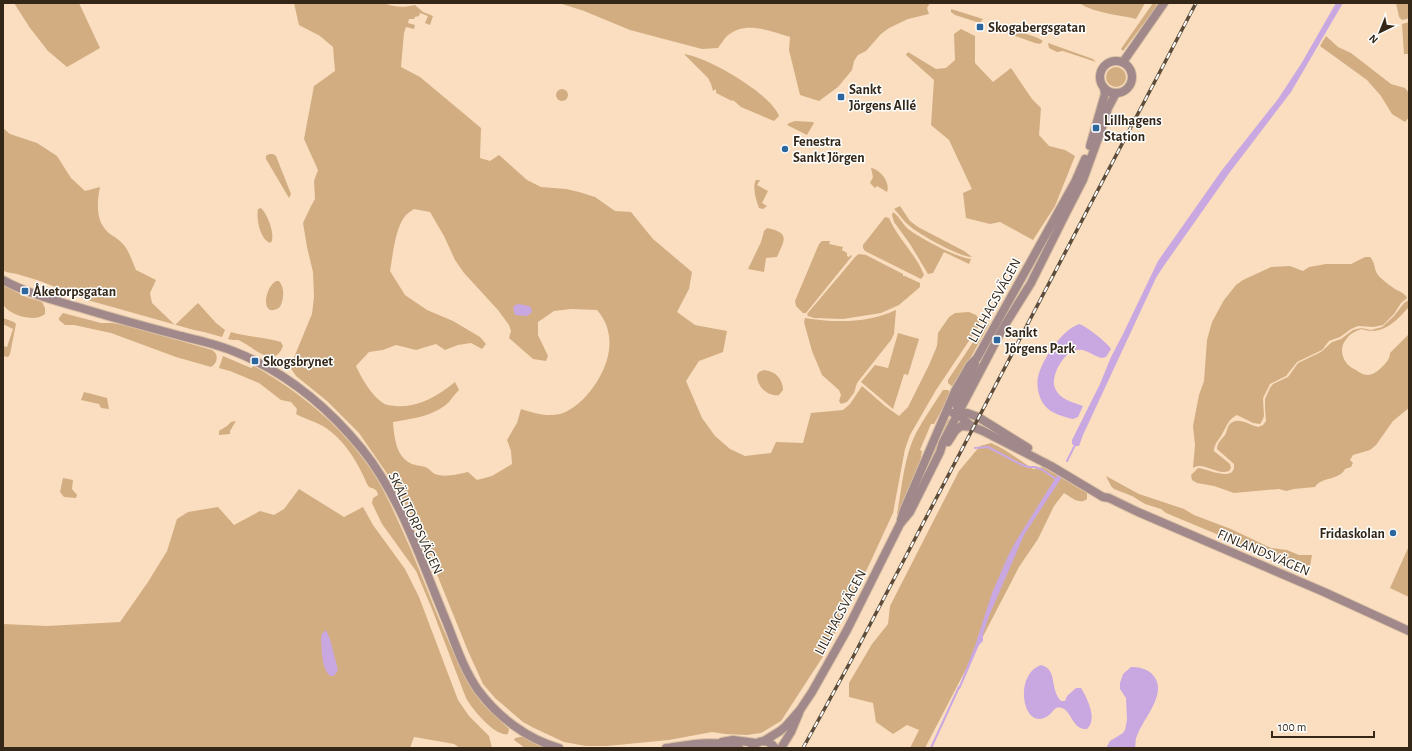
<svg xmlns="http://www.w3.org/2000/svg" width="1412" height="751" font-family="'Alegreya Sans',sans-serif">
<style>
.green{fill:#d2ad82;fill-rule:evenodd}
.water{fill:#c9a8e2}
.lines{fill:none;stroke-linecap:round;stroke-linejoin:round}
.stream{stroke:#c9a8e2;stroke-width:2}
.tertiary-casing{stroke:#d6bda1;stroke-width:10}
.tertiary{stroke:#a0888b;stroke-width:8}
.rail-casing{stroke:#5c4c39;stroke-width:3.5}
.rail{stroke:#fff;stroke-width:2;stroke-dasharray:6;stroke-linecap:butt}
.poi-dot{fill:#2c669e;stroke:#fff;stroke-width:1.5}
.labels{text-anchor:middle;stroke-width:3;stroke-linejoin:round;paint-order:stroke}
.poi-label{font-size:14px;font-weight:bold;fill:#342718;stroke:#fff;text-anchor:start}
.street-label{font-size:14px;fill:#342718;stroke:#fff}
</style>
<rect width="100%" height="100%" fill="#fadebf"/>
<!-- green -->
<g class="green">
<polygon points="14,3 79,3 100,48 67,67 48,51 30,28"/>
<path d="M 294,3 L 383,3 C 394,7 403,8 415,5 L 423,12 L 433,16 L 430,25 L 425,23 L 428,16 L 420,13 L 419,16 L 415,17 L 414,19 L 409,19 L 408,23 L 415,25 L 414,29 L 406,27 L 404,33 L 401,67 L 420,77 L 481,128 L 480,158 L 490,161 L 499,155 L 527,180 L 541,187 L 566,189 L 579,192 L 595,197 L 615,211 L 631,212 L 653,239 L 692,272 L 689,289 L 677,312 L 695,325 L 727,331 L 723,352 L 699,361 L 686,381 L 702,418 L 715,436 L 730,449 L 745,456 L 771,453 L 776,442 L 803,443 L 811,413 L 843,410 L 850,404 L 862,386 L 885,406 L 899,416 L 908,407 L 929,365 L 937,346 L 938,333 L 949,317 L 955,313 L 969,312 L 976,315 L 979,319 L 979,326 L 936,390 L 910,435 L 905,449 L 893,513 L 869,565 L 824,655 L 781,721 L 761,733 L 747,735 L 725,734 L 712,732 L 669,740 L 607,746 L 586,746 L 564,742 L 534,728 L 523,722 L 495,698 L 483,684 L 468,651 L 419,530 L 400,495 L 386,472 L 359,433 L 327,401 L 296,376 L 290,367 L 312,314 L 314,297 L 313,272 L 307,247 L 303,223 L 311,206 L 315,199 L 314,181 L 318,170 L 304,139 L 314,86 L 335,71 L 333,47 L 320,36 L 299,25 ZM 414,209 L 430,212 L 444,236 L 455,260 L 464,273 L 498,310 L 509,325 L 511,331 L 509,338 L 533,359 L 546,361 L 548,356 L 538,335 L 538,322 L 554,311 L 571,309 L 597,310 C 620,336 608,371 587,395 C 580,403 570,411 560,414 C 546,417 534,413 521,409 L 517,423 L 507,440 L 511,451 L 512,464 L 492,476 L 477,480 L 468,472 C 459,474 444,478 435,474 C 431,472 429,468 425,467 C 420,465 415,466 410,463 C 396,456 394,436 393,422 C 411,419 435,416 449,402 C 452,398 455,394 459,390 L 455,382 C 438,396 418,408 395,406 C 391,405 387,406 383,403 C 371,395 362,379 356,366 L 369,352 L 383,350 L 396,345 L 416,350 L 436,344 L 445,350 L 458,345 L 471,343 L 482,349 L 486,344 L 480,337 L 453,321 L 427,310 L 405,295 L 390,271 C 393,255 395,227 406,215 C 408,213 411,211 414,209 Z"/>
<path d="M 559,3 L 930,3 L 927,8 L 929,14 L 908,19 L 889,28 L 881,34 L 866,51 L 858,55 L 854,61 L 852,70 L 838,87 L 819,101 L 800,95 L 789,50 L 790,37 C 771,31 745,20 727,36 C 724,39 721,44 718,48 L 702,49 L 630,30 L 584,11 Z"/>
<path d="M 1079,3 L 1145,3 L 1136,19 C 1116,14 1097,14 1079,3 Z"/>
<polygon points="1153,3 1156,3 1157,6 1123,51 1121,49 1123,46"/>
<polygon points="1396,3 1409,3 1409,17 1407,19 1402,20 1399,17"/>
<polygon points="951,9 983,19 980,23 955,15 951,12"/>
<polygon points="989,21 1038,38 1043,41 1040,44 1035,43 990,27 988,25"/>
<polygon points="1409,22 1409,54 1404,54 1402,24"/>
<polygon points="961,29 975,36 975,63 993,82 1011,68 1032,99 1041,108 1039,135 1049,146 1065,150 1075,156 1055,206 1033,240 1000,222 990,224 966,218 963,193 972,189 949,140 931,125 934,80 906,55 908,52 936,69 946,68 955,60 954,34"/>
<polygon points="1326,36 1338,47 1351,53 1391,84 1405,88 1409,93 1409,117 1405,122 1392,114 1381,96 1367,80 1320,46"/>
<polygon points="1048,43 1093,59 1096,62 1063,51 1057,52 1049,48"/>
<path d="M 684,54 C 708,57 771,94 779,116 L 774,121 L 741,107 L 733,100 L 732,101 L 716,93 L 716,89 L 713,91 L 711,84 L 708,78 Z"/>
<circle cx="1116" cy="77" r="10"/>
<circle cx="562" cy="95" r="6"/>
<polygon points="795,121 813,122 814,123 807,135 787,125 789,123"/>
<path d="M 3,128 L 10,134 L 37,143 L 57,156 L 71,178 L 85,191 L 100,187 C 97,200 96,219 105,229 C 109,235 117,237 122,243 C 129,250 132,261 136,270 L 156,280 L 150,293 L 152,303 L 175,325 L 198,303 L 216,323 L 225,330 L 222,337 L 204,332 L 194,330 L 91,301 L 40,281 L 17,274 L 6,272 L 3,270 Z"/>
<polygon points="269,154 273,154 276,156 291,194 289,198 266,159 266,156"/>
<path d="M 871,168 C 880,169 891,183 887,192 L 877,186 L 875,188 L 870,183 L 873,177 Z"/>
<path d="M 756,180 L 760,180 L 757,185 L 768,191 L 762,203 L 767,206 L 763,209 L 759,208 C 756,199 752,188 756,180 Z"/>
<path d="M 900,206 L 910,221 L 918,227 L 964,251 L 972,257 C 962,258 920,235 911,227 C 904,222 900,215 894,209 Z"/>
<path d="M 258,209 L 261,208 C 268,215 274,232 272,241 L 270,243 C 260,239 256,219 258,209 Z"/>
<path d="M 893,212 C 899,216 902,223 907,228 C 917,237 958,258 971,259 L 969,264 L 944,252 L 933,273 L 928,274 L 910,244 L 894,222 L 892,215 Z"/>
<path d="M 885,217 L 889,218 C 898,239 916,254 924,275 L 921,279 L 865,251 L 863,248 L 863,245 Z"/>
<path d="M 767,228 C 790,233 785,239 777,257 L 766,258 L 764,272 L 748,269 L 761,242 L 764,231 Z"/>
<polygon points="822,241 830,241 829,244 843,247 842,250 847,253 847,256 849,257 851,255 852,256 806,313 803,313 796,306 795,301 819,244"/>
<polygon points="859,254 866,255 903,274 903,276 905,276 920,283 920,287 899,305 881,313 843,319 814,318 808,316 807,314 856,256"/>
<path d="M 1365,257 L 1370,257 C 1377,264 1372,271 1382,279 C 1386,283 1391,286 1395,289 C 1400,292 1405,293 1407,298 L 1401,303 L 1394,314 L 1383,325 L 1374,327 L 1358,326 L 1351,329 L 1340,337 L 1329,341 L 1322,350 L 1297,362 L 1286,376 L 1270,384 L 1263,398 L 1264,416 L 1262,421 L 1260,424 L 1253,423 L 1237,415 C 1228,419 1226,428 1221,436 C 1218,441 1214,444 1214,451 L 1230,464 L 1231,468 L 1229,471 C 1217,476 1204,461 1193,468 L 1195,445 L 1193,426 L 1199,395 L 1204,381 L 1207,340 L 1212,322 L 1224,300 L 1236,285 L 1243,280 L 1271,267 L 1290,266 L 1303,271 L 1309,267 L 1326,264 L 1351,264 Z"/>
<path d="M 276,281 L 279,281 C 285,288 284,299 280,307 C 261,320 263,289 276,281 Z"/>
<path d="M 3,285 L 26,297 L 42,302 L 45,308 L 45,314 C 35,323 8,315 3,304 C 1,299 3,290 3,285 Z"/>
<path d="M 1409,300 L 1409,307 C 1395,322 1383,336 1361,329 C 1357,331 1351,333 1348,337 C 1337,348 1342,364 1356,370 C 1359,372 1363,375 1367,375 C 1374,375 1379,370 1383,366 C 1387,362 1390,358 1390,353 L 1409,334 L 1409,408 L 1393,421 L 1376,445 L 1370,450 L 1353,455 L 1350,460 L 1353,463 L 1351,467 L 1345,469 C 1340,480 1321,477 1315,487 L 1294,489 L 1286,491 L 1279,489 L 1234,493 L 1214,486 L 1197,483 L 1192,480 L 1191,475 L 1198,468 C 1206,468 1236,484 1234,464 L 1217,449 C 1217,443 1221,440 1225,435 C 1227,432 1227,427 1230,424 C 1238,416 1249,425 1258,427 L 1263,425 L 1266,421 L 1265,408 L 1265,399 L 1270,388 L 1273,384 L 1288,377 L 1298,363 L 1321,352 L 1332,342 L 1341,339 L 1353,330 L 1361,328 L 1371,330 L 1382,327 L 1394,316 L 1404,303 Z"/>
<path d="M 896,310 L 894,334 L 891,340 L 857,383 L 854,393 L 847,402 L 841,404 L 839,401 L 841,395 L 839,390 L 822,375 L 812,351 L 804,322 L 805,318 C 835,323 869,323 896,310 Z"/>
<path d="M 63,313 L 101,323 L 112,323 L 124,325 L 212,350 C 219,354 218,363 211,367 L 176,357 L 111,333 L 74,325 L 65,325 L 59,320 L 59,318 Z"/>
<polygon points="3,318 14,322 16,324 10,354 8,357 3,356 3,346 7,347 13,329 3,324"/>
<polygon points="987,322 989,324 955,386 953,387 948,383 948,380 983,327 987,325"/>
<path d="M 231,332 C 247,337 265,337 281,342 L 283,346 C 274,371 252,345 238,340 C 235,340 231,340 228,339 Z"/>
<polygon points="898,333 919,339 908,375 904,374 893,409 861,382 875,365 888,368"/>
<path d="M 223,356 L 251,368 L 254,366 C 298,391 338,423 367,464 C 383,486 393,510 404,534 C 425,581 442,632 466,678 L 481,702 L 509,729 L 508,734 C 495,737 472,709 466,698 L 432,609 L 416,571 L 382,524 L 372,503 L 373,498 L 378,495 C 377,489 374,489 369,487 L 367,484 C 359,465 347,444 330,431 C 321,423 307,420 296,414 L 297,409 L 291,402 L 281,400 L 259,383 L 230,371 L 219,368 Z"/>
<path d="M 764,370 C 775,371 783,379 783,390 L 779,395 C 768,397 757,387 757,375 L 759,372 Z"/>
<path d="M 943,390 L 948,390 L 951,393 L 934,424 L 931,424 L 920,450 L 922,451 L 920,462 L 916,473 L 898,515 L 897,514 C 902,487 904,457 916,433 C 924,418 934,404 943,390 Z"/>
<polygon points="84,392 107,398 109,409 101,408 99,404 81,400"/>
<polygon points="952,416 954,416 919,485 944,424"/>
<polygon points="236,421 230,431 230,434 219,435 219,431 227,426 231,422"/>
<path d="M 991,443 C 1006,449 1019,460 1033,469 L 1043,467 L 1087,493 L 1087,499 C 1080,505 1072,498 1064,493 L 1054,506 L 1038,539 L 1019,567 L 925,748 L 910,748 L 919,730 L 907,725 L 893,734 L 876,722 L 873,703 L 849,697 L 849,683 L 872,644 L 888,624 L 890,606 L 959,471 L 980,446 Z"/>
<path d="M 1106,476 L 1139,494 L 1184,509 L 1194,515 L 1231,529 L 1271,548 L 1287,550 L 1299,555 L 1312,555 L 1310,566 C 1276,562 1245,546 1214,533 C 1198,526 1182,520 1166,513 L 1161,509 L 1145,504 L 1132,496 L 1114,489 L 1111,486 Z"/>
<polygon points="63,478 73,480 72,489 77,495 76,498 64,497 60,492"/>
<polygon points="299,489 344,517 363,507 373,525 405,569 419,597 458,700 469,716 489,736 492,748 460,748 454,744 414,737 410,748 3,748 3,624 47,626 120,622 148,582 167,551 177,519 188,512 218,507 234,525 260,511 274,515 284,509"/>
<polygon points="1409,546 1409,597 1390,588"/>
<polygon points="520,737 523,737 544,748 525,748 514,740 515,738"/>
</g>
<!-- water -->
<g class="water">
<polygon points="1336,3 1343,3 1291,92 1230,172 1163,267 1156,278 1083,435 1079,446 1075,446 1072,444 1072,440 1100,384 1111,357 1123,334 1158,261 1222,170 1278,99 1301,64"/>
<polygon points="519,304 529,306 532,309 531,313 527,316 515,315 513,308 515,305"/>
<path d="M 1079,324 C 1085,325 1109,344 1111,349 L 1106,357 L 1102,358 C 1093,356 1086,348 1076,350 C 1064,352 1050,376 1055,388 C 1059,399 1072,402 1083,406 L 1078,417 L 1073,419 C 1064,417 1052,414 1045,406 C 1039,399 1036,386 1038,377 C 1042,359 1062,330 1079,324 Z"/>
<polygon points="1058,474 1062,477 1024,535 989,616 983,634 983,641 979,645 960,689 958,689 975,646 992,593 1008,556 1016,541"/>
<path d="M 326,630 L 330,639 L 338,670 L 334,676 L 330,676 C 321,667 322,650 321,637 L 322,634 Z"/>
<path d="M 1041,665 C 1058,669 1049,688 1061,701 L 1065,701 L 1067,696 L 1076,688 L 1081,688 C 1087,698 1098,719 1087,729 C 1070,731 1072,704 1056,708 C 1052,711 1050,716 1044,718 C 1022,727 1014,674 1041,665 Z"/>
<path d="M 1131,667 C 1138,667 1145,668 1151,673 C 1171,691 1143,718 1137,736 C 1135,739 1136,744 1135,748 L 1106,748 L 1110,741 L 1123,733 L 1125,730 L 1127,720 L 1126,698 L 1120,689 L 1120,683 L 1123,674 Z"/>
</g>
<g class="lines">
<!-- stream -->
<g class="stream">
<polyline points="975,448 988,447 1020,464 1028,467 1035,467 1043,470 1057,480"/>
<polyline points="1067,461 1075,445"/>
<polyline points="931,748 959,687"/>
</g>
<!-- tertiary casing -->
<g class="tertiary-casing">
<g id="tertiary">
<circle cx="1116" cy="77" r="16"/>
<polyline points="1123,62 1164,3"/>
<polyline points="1090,146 1105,94 1104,88"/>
<path d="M 3,280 C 30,295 61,302 91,311 C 121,320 151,328 181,336 C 198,340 216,344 233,351 C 284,371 327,406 362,449 C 401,497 423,566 447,623 C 456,646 464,670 478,690 C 498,717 527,739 559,748"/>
<polyline points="953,413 967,413 978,417 1028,448"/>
<path d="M 973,427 C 964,420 956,415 957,402 L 975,364"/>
<polyline points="948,442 955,431 961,426 973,427 983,431 1051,466 1103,497 1109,498 1138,512 1324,592 1409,631"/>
<polyline points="901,520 904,510 955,391 970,365 977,358 1075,182 1085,159"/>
<polyline points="764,741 780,731 786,726 800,710 812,692 847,630 900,524 910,512 940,452 943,442 1003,328 1031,283 1067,211 1083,180 1104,122 1108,108 1116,93"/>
<polyline points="722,742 733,740 756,743"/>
<path d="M 666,748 C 688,745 719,739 739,748"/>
<path d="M 752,748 C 758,739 769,739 775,748"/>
<polyline points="781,748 791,732 799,713"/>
</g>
</g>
<!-- tertiary -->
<use href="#tertiary" class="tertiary"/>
<!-- rail casing -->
<g class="rail-casing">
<polyline id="rail" points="803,748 853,657 1196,3"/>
</g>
<!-- rail -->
<use href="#rail" class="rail"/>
</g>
<!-- markers -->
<g class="poi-dot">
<rect x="976" y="23" width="8" height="8" rx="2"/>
<rect x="837" y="93" width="8" height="8" rx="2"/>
<rect x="1092" y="124" width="8" height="8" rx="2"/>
<circle cx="785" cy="149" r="4"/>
<rect x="21" y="287" width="8" height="8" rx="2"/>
<rect x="993" y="336" width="8" height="8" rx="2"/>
<rect x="251" y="357" width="8" height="8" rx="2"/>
<circle cx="1393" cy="533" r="4"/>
</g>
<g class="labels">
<!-- poi labels -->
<g class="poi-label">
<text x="988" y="32">Skogabergsgatan</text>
<text x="849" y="94">Sankt<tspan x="849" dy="16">Jörgens Allé</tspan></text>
<text x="1104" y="125">Lillhagens<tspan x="1104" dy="16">Station</tspan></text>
<text x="793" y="146">Fenestra<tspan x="793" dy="16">Sankt Jörgen</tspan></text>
<text x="33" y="296">Åketorpsgatan</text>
<text x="1005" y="337">Sankt<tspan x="1005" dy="16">Jörgens Park</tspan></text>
<text x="263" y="366">Skogsbrynet</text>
<text x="1385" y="538" text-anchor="end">Fridaskolan</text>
</g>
<!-- street labels -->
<g class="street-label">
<text transform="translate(994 300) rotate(-61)" y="5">LILLHAGSVÄGEN</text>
<text transform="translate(416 523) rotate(65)" y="5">SKÄLLTORPSVÄGEN</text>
<text transform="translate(1264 552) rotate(23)" y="5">FINLANDSVÄGEN</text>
<text transform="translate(840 612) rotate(-62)" y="5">LILLHAGSVÄGEN</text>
</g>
</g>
<!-- border -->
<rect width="1412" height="751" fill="none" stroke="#342718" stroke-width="8"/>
<!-- north arrow -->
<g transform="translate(1380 32) rotate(223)" stroke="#ffffff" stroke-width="3" paint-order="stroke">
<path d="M0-3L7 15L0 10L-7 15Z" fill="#342718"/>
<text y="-6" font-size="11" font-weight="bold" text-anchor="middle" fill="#342718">N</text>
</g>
<!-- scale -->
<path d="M1272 731v6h102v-6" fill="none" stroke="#342718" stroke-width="2"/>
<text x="1278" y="731" font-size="12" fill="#342718" stroke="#ffffff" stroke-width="3" paint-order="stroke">100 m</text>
</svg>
